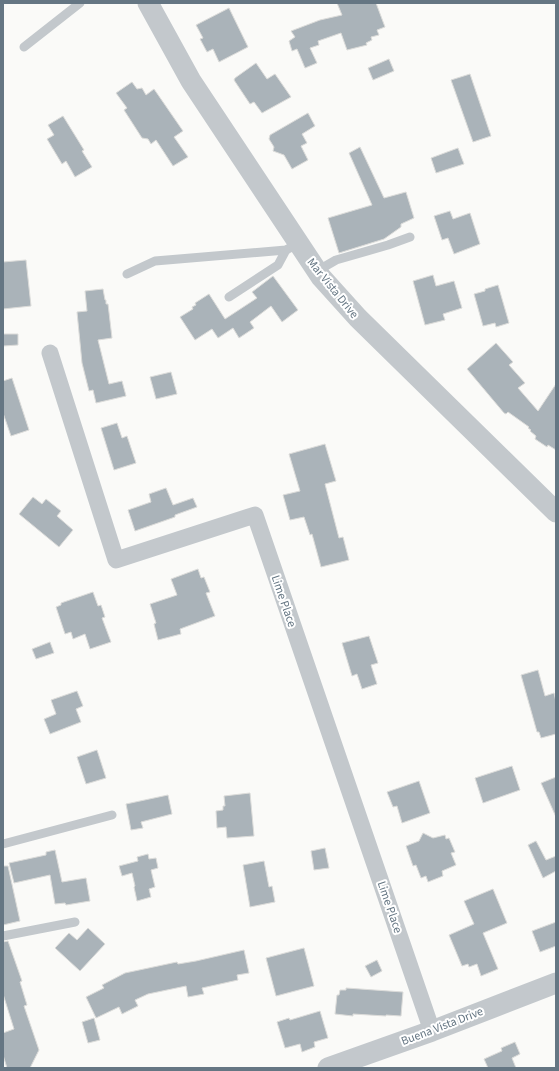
<svg xmlns="http://www.w3.org/2000/svg" width="559" height="1071" font-family="'Source Sans 3',sans-serif">
<style>
.building{fill:#aab3b9;stroke:#dcdcda}
.lines{fill:none;stroke-linecap:round;stroke-linejoin:round}
.service{stroke:#c3c8cc;stroke-width:9}
.minor{stroke:#c3c8cc;stroke-width:17}
.tertiary{stroke:#c3c8cc;stroke-width:21}
.labels{text-anchor:middle;stroke-width:4;stroke-linejoin:round;paint-order:stroke}
.street-label{font-size:12px;fill:#657683;stroke:#fff}
</style>
<rect width="100%" height="100%" fill="#fafaf8"/>
<!-- building -->
<g class="building">
<polygon points="337,3 376,3 385,27 377,30 379,35 371,37 372,40 366,43 367,45 347,50 341,33 318,41 319,45 310,48 317,63 305,68 297,49 292,51 289,41 295,37 291,31 320,20 342,15"/>
<polygon points="229,8 248,47 219,62 213,49 207,52 200,39 203,38 196,25"/>
<polygon points="389,59 394,71 373,80 368,68"/>
<polygon points="256,63 267,79 275,74 291,97 262,113 254,102 250,104 234,80 235,78"/>
<polygon points="470,74 491,136 473,142 451,80"/>
<polygon points="132,82 137,89 142,88 146,95 154,89 183,131 174,137 188,157 173,166 156,140 151,144 148,139 142,138 124,110 127,108 116,93"/>
<polygon points="308,113 315,126 302,134 307,143 301,146 308,160 292,169 284,155 273,151 274,147 269,139 270,135"/>
<polygon points="63,116 84,150 82,151 92,167 75,177 66,161 62,164 47,139 54,135 48,125"/>
<polygon points="360,147 384,198 406,192 414,218 401,224 401,227 384,239 339,253 328,218 372,205 349,153"/>
<polygon points="458,148 464,164 436,173 431,158"/>
<polygon points="450,211 453,219 470,213 480,244 454,254 448,238 442,240 434,216"/>
<polygon points="26,260 31,306 3,309 3,262"/>
<polygon points="433,275 436,286 454,281 462,308 443,314 445,320 425,325 413,281"/>
<polygon points="273,276 298,310 282,322 271,306 250,322 254,328 239,338 233,328 218,338 212,329 195,340 180,317 193,309 192,307 196,305 195,303 209,294 225,319 257,298 252,292"/>
<polygon points="498,285 509,323 496,327 495,323 483,326 474,294 485,291 485,289"/>
<polygon points="103,289 105,300 106,300 106,304 108,304 112,338 98,340 109,384 122,381 126,396 96,403 93,390 89,391 82,363 77,312 87,311 85,291"/>
<polygon points="3,334 18,334 18,345 3,346"/>
<polygon points="496,343 513,362 509,365 525,383 518,388 538,411 556,384 556,450 548,445 547,447 535,439 536,436 530,431 531,430 528,428 529,427 508,412 506,414 504,413 467,369"/>
<polygon points="171,372 177,394 156,399 150,377"/>
<polygon points="12,378 29,430 11,436 3,413 3,381"/>
<polygon points="117,423 122,438 127,436 136,463 114,470 101,428"/>
<polygon points="325,444 336,481 325,484 339,538 343,537 349,560 321,567 312,534 310,535 304,517 290,520 283,495 300,491 289,454"/>
<polygon points="166,488 173,505 193,498 197,507 175,515 175,517 135,531 128,510 151,502 149,494"/>
<polygon points="33,497 42,504 46,499 61,511 57,516 73,530 59,547 19,514"/>
<polygon points="198,569 201,578 204,577 210,592 206,593 215,616 180,629 181,634 158,640 154,624 156,623 150,604 177,595 171,579"/>
<polygon points="93,592 98,606 101,605 105,617 102,618 111,642 90,649 85,634 73,639 71,632 65,634 56,607 61,605 61,603"/>
<polygon points="369,636 378,663 371,665 377,684 362,689 357,674 352,676 342,643"/>
<polygon points="50,642 54,653 36,659 32,649"/>
<polygon points="538,670 545,696 554,693 556,702 556,734 541,738 539,732 537,732 521,675"/>
<polygon points="77,691 83,706 76,709 81,722 50,734 44,719 56,714 51,700"/>
<polygon points="97,750 106,778 86,784 77,757"/>
<polygon points="512,766 520,790 483,803 475,778"/>
<polygon points="556,777 556,817 541,783"/>
<polygon points="419,781 430,813 402,823 397,806 393,807 387,792"/>
<polygon points="250,793 254,836 227,838 226,827 217,828 216,811 223,810 223,806 225,806 224,796"/>
<polygon points="168,795 172,814 141,822 143,828 131,830 126,804"/>
<polygon points="423,833 433,838 445,835 446,839 449,838 455,852 451,853 456,865 442,871 443,876 428,882 426,876 421,878 416,865 413,866 406,846 419,841"/>
<polygon points="536,841 546,860 556,856 556,871 543,878 528,845"/>
<polygon points="325,848 329,868 314,870 311,851"/>
<polygon points="55,850 62,882 86,878 90,901 66,905 65,903 55,904 50,875 14,883 9,863 46,855 46,852"/>
<polygon points="148,854 149,859 156,858 158,868 151,870 155,887 149,889 151,897 137,901 134,887 135,886 132,873 122,876 119,866 138,861 137,857"/>
<polygon points="264,861 269,887 272,886 275,902 250,907 243,865"/>
<polygon points="3,866 8,866 20,921 3,925"/>
<polygon points="493,889 507,923 483,933 498,969 481,976 477,964 469,967 468,964 462,966 449,935 474,924 464,901"/>
<polygon points="556,922 556,946 540,952 532,931"/>
<polygon points="88,928 105,944 80,971 55,948 69,933 77,940"/>
<polygon points="8,941 22,981 20,982 27,1005 24,1006 39,1050 30,1068 7,1068 3,1055 3,1033 14,1029 3,994 3,942"/>
<polygon points="304,948 314,986 276,996 266,958"/>
<polygon points="244,950 249,973 237,975 238,980 202,988 204,994 188,997 186,986 148,994 135,1000 138,1006 122,1014 119,1007 96,1018 86,997 104,988 102,985 125,973 177,962 178,964 196,961"/>
<polygon points="377,960 382,971 371,977 365,966"/>
<polygon points="346,988 403,992 401,1016 386,1015 386,1016 353,1014 353,1016 335,1014 337,995 339,995 340,990 346,990"/>
<polygon points="320,1011 328,1038 314,1042 315,1047 302,1052 300,1044 285,1048 277,1022 289,1018 290,1020"/>
<polygon points="94,1018 100,1040 88,1043 82,1022"/>
<polygon points="515,1042 520,1054 512,1058 516,1068 488,1068 484,1059 502,1051 501,1048"/>
</g>
<g class="lines">
<!-- service -->
<g class="service">
<polyline points="24,47 80,3"/>
<polyline points="317,271 336,260 388,245 410,237"/>
<polyline points="127,274 155,261 286,250 299,243"/>
<polyline points="229,297 278,265 286,250"/>
<polyline points="3,844 112,815"/>
<polyline points="3,936 75,922"/>
</g>
<!-- minor -->
<polyline class="minor" points="50,353 116,560 255,515 432,1031"/>
<!-- tertiary -->
<g class="tertiary">
<polyline points="148,3 191,81 321,277 358,318 556,512"/>
<polyline points="328,1068 432,1031 556,983"/>
</g>
</g>
<g class="labels">
<!-- street labels -->
<g class="street-label">
<text transform="translate(333 288) rotate(51)" y="4">Mar Vista Drive</text>
<text transform="translate(284 601) rotate(71)" y="4">Lime Place</text>
<text transform="translate(390 907) rotate(71)" y="4">Lime Place</text>
<text transform="translate(442 1026) rotate(-21)" y="4">Buena Vista Drive</text>
</g>
</g>
<!-- border -->
<rect width="559" height="1071" fill="none" stroke="#657683" stroke-width="8"/>
</svg>
